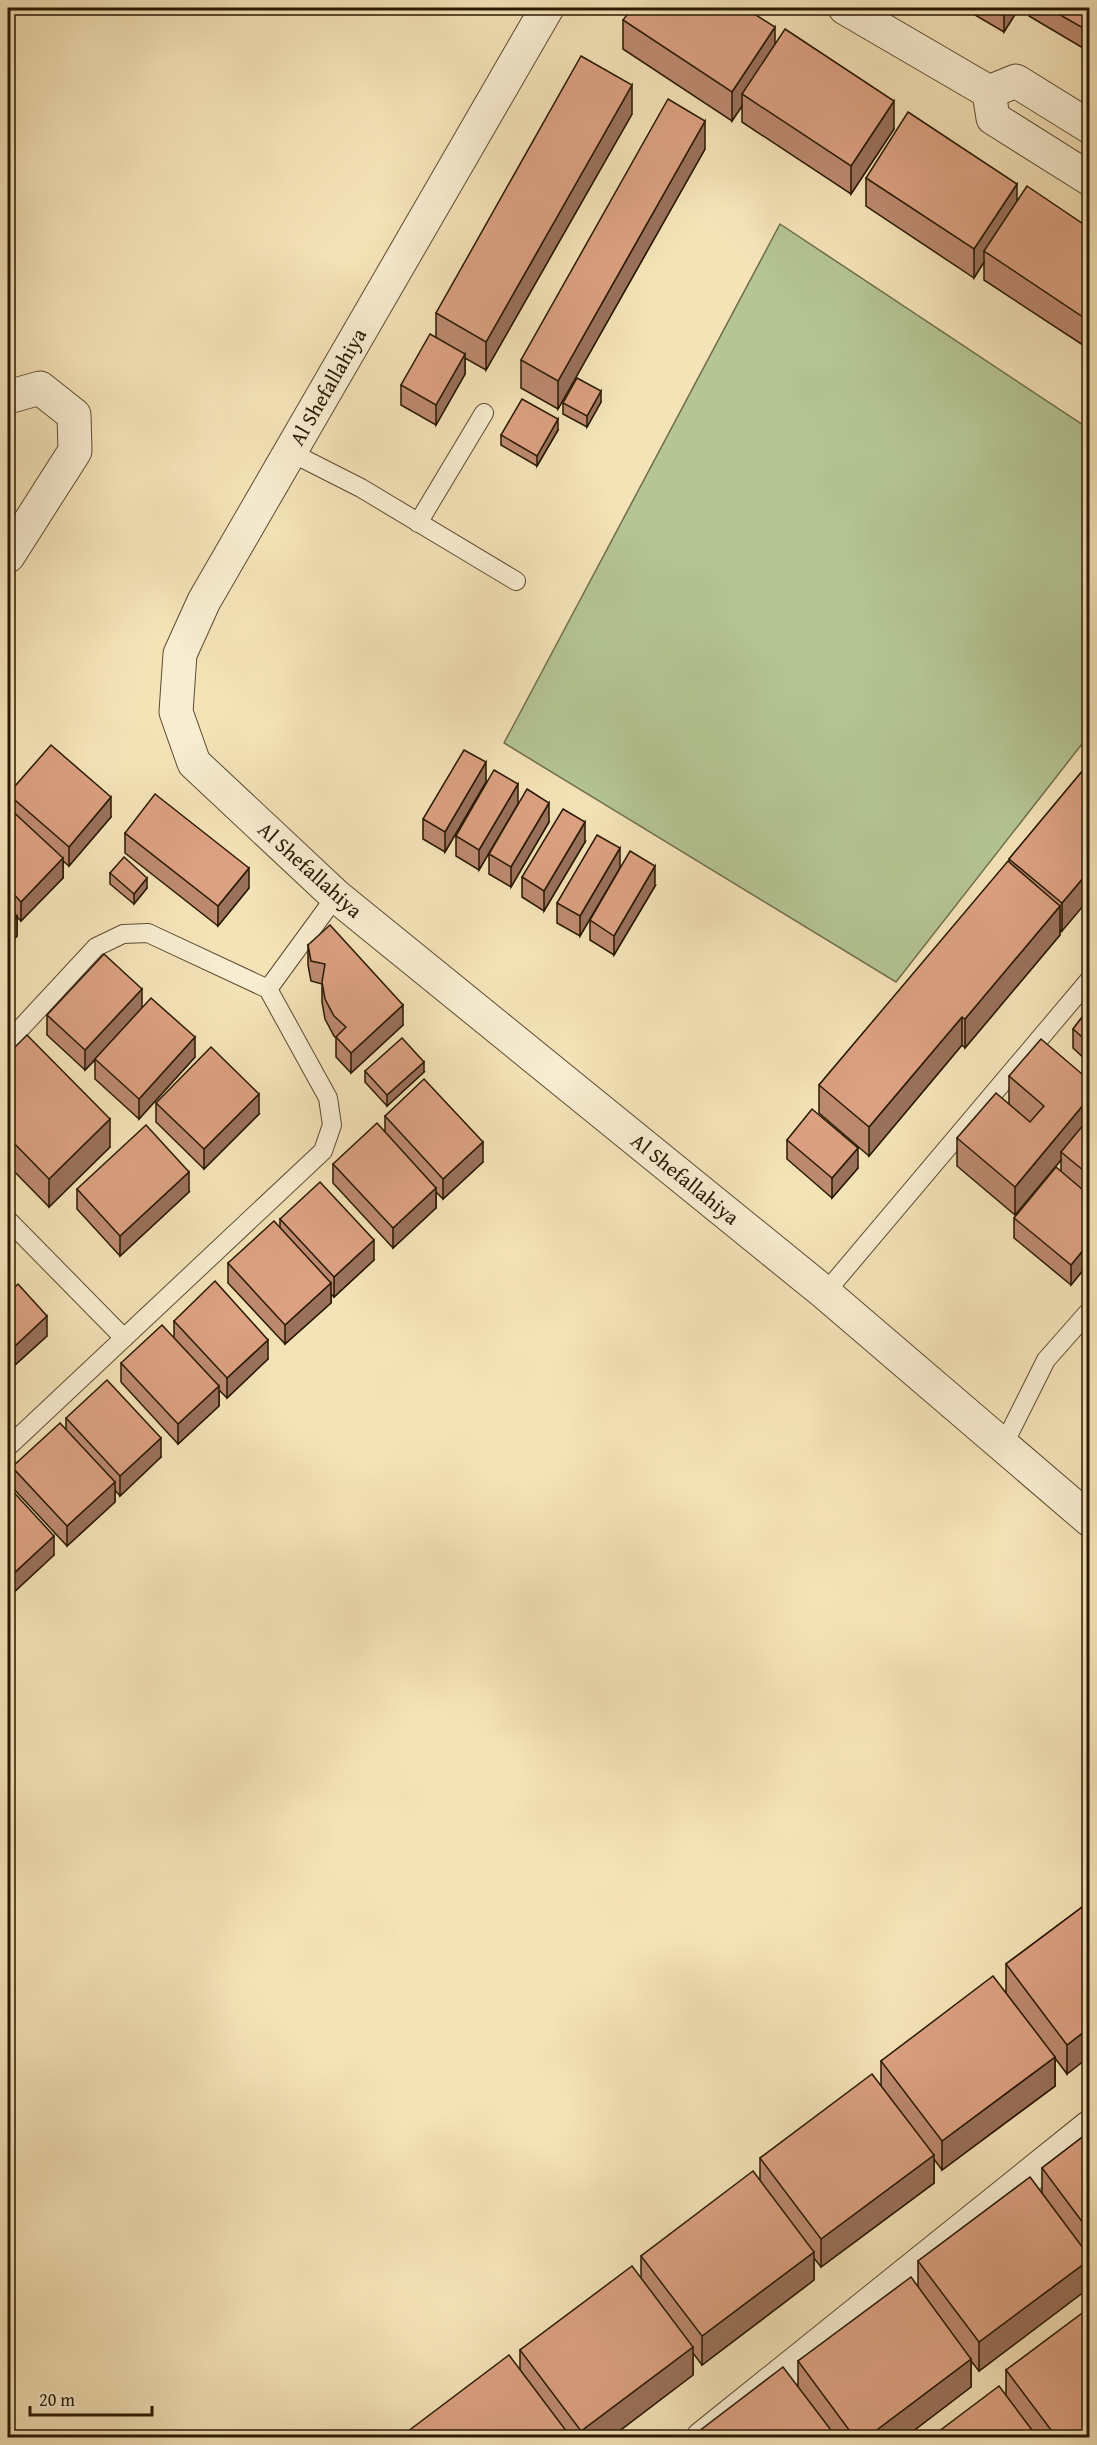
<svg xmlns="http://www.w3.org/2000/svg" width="1097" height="2445" font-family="'Gentium Book Plus',serif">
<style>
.green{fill:#b5c594;stroke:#6e6e4b;stroke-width:1.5}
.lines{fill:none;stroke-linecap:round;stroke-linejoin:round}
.lane-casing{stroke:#5b4b30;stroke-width:20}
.street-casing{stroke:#5b4b30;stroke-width:35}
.lane{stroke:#f8edd1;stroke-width:18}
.street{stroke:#f8edd1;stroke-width:33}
.wall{fill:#bd8a70;stroke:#281802;stroke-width:1.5}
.shaded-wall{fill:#9a715b;stroke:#281802;stroke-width:1.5}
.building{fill:#dca182;stroke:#281802;stroke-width:1.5}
.labels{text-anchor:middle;stroke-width:4.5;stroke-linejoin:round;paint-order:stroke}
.street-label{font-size:21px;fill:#281802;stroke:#f8edd1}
</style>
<rect width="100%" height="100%" fill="#f5e3b8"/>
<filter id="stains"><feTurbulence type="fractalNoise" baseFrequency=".00333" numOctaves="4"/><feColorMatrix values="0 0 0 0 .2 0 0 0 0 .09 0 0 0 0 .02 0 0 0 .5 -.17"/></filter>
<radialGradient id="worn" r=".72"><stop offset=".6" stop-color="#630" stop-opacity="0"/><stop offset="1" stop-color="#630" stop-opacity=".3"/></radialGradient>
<!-- green -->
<polygon class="green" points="780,224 1089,429 1089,735 896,982 504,743"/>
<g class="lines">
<!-- lane casing -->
<g class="lane-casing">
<g id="lane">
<polyline points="290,452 361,488 516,581"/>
<polyline points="418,523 484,413"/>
<polyline points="268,989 336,896"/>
<polyline points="8,1042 96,947 123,934 148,933 268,989 328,1098 332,1125 323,1151 8,1447"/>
<polyline points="8,1220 124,1338"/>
<polyline points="825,1293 1090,979"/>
<polyline points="1003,1446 1046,1360 1090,1310"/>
</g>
</g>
<!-- street casing -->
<g class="street-casing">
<g id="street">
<polyline points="547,8 204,601 180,654 176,712 194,763 336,896 825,1293 1090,1520"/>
<polyline points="845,8 989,92"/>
<polyline points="989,92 993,118 1090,179"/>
<polyline points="989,92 1016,81 1090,127"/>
<polyline points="8,397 40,388 74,415 75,451 8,556"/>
<polyline points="703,2438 1090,2127"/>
</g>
</g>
<!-- lane -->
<use href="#lane" class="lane"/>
<!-- street -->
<use href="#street" class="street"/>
</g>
<!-- wall -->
<g class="wall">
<polygon points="963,8 1019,8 1004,32"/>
<polygon points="1029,8 1089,8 1083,48 1029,16"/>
<polygon points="623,20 775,44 894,129 851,194 742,122 742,106 732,121 623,49"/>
<polygon points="632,114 486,370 465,358 465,374 436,425 401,405 401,385 436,337 436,313"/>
<polygon points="705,149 558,409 521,388 521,360"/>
<polygon points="866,178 1017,202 1089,228 1089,349 984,280 984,262 974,278 866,206"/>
<polygon points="601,402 587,427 563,414 563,403"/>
<polygon points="558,430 537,466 501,445 501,435"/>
<polygon points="1089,763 1062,931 1060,930 1060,935 965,1048 962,1045 869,1156 819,1113 819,1085 1009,862 1009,859"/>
<polygon points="486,782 445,852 423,839 423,819"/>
<polygon points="8,794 111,817 69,866 63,861 63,878 21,921 17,917 17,936 8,946"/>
<polygon points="518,804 549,822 511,887 489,874 489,854 508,821 479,870 456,856 456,836"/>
<polygon points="125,833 249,888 218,926 125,853"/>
<polygon points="585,842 544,911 522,897 522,877"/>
<polygon points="620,868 580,936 557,923 557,903"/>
<polygon points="110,873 147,888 134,904 110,884"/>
<polygon points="655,886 614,955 590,940 590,920"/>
<polygon points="308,945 403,1025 351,1073 336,1057 336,1038 334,1036 325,1019 322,1002 322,984 311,981 308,965"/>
<polygon points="142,1008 195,1057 139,1119 95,1079 95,1060 85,1070 47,1035 47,1015"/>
<polygon points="1089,1008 1089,1063 1073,1048 1073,1029"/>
<polygon points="8,1054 110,1147 49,1207 8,1165"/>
<polygon points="365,1071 424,1072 387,1106 365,1082"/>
<polygon points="1009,1076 1089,1080 1089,1263 1071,1285 1014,1238 1014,1218 1061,1172 1061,1160 1015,1215 957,1166 957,1138 1009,1104"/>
<polygon points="156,1103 259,1114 204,1169 156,1122"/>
<polygon points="385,1116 483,1162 443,1199 436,1192 436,1208 393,1248 333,1183 333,1164 385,1131"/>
<polygon points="787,1140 858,1168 832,1198 787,1159"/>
<polygon points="77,1189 189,1192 120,1256 77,1209"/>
<polygon points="280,1219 374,1260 334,1297 331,1294 331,1303 285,1344 228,1283 228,1263 280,1228"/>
<polygon points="8,1294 47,1336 15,1365 8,1357"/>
<polygon points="174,1321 268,1359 227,1398 219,1390 219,1406 178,1444 121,1382 121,1363 174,1338"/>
<polygon points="1089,1358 1089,1381 1088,1380 1088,1360"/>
<polygon points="66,1418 161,1457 120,1496 115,1490 115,1502 67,1546 12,1487 12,1467 66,1429"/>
<polygon points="8,1486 54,1555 12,1594 8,1589"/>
<polygon points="1089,1902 1067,2074 1055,2058 1055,2086 942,2170 934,2159 934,2183 821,2267 814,2258 814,2280 702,2365 693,2353 693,2375 610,2438 399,2438 520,2369 520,2350 641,2278 641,2256 760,2180 760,2158 881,2085 881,2061 1006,1992 1006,1964"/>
<polygon points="1089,2132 1089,2288 979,2371 971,2361 971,2387 904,2438 690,2438 798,2386 798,2361 918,2287 918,2261 1042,2193 1042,2168"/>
<polygon points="1006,2370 1089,2438 930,2438 1006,2395"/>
</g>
<!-- shaded-wall -->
<g class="shaded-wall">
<polygon points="1007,8 1019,8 1004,32 1004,12"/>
<polygon points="1089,18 1089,38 1083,48 1083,28"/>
<polygon points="775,27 775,55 742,94 742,106 732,121 732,92"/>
<polygon points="632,85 632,114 486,370 486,342"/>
<polygon points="894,101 894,129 851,194 851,166"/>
<polygon points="705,121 705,149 558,409 558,381"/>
<polygon points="1017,184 1017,213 984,251 984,262 974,278 974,249"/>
<polygon points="465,354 465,374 436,425 436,405"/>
<polygon points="601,391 601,402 587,427 587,416"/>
<polygon points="558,419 558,430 537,466 537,456"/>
<polygon points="486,762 486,782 445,852 445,832"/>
<polygon points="518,784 518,804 479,870 479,850"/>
<polygon points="111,797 111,817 69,866 69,847"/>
<polygon points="549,803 549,822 511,887 511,867"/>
<polygon points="585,822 585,842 544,911 544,891"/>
<polygon points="620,848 620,868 580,936 580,916"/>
<polygon points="63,858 63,878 21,921 21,902"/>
<polygon points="655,866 655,886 614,955 614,936"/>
<polygon points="249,868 249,888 218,926 218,906"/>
<polygon points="1089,871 1089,899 1062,931 1062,903"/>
<polygon points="147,878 147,888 134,904 134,894"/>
<polygon points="1060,906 1060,935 965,1048 965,1019"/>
<polygon points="17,916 17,936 8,946 8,926"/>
<polygon points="142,989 142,1009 85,1070 85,1050"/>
<polygon points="403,1005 403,1025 351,1073 351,1053"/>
<polygon points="962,1017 962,1045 869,1156 869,1127"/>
<polygon points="195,1037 195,1057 139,1119 139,1099"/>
<polygon points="424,1062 424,1072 387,1106 387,1095"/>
<polygon points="259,1094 259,1114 204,1169 204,1149"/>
<polygon points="1089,1098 1089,1127 1061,1152 1061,1160 1015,1215 1015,1187"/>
<polygon points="110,1119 110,1147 49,1207 49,1179"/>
<polygon points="483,1142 483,1162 443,1199 443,1179"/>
<polygon points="858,1148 858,1168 832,1198 832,1178"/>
<polygon points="189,1172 189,1192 120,1256 120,1236"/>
<polygon points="436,1188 436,1208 393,1248 393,1228"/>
<polygon points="374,1240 374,1260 334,1297 334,1277"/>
<polygon points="1089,1243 1089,1263 1071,1285 1071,1265"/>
<polygon points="331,1283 331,1303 285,1344 285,1325"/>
<polygon points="47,1316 47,1336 15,1365 15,1346"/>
<polygon points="268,1340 268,1359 227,1398 227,1378"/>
<polygon points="219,1386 219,1406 178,1444 178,1424"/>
<polygon points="161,1438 161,1457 120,1496 120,1476"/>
<polygon points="115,1482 115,1502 67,1546 67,1526"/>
<polygon points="54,1536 54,1555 12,1594 12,1575"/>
<polygon points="1089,2028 1089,2057 1067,2074 1067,2045"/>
<polygon points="1055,2057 1055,2086 942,2170 942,2141"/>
<polygon points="934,2155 934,2183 821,2267 821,2239"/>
<polygon points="814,2252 814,2280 702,2365 702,2336"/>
<polygon points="1089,2260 1089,2288 979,2371 979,2342"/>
<polygon points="693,2347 693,2375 610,2438 581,2438 581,2431"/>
<polygon points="971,2359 971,2387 904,2438 866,2438"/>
</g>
<!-- building -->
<g class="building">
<polygon points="632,8 745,8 775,27 732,92 623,20"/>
<polygon points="996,8 1007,8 1004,12"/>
<polygon points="1048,8 1089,8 1089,18 1083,28"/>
<polygon points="785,29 894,101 851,166 742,94"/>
<polygon points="581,56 632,85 486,342 436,313"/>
<polygon points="668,99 705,121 558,381 521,360"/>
<polygon points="908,112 1017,184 974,249 866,178"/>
<polygon points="1027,186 1089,228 1089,321 984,251"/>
<polygon points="430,334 465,354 436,405 401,385"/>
<polygon points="577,378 601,391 587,416 563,403"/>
<polygon points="522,399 558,419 537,456 501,435"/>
<polygon points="51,745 111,797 69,847 8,794"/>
<polygon points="464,750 486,762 445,832 423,819"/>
<polygon points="1089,763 1089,871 1062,903 1009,859"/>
<polygon points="494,770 518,784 479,850 456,836"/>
<polygon points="527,789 549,803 511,867 489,854"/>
<polygon points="155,794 249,868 218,906 125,833"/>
<polygon points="8,807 63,858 21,902 8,888"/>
<polygon points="563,809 585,822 544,891 522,877"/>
<polygon points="597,835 620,848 580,916 557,903"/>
<polygon points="630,851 655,866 614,936 590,920"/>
<polygon points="124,857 147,878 134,894 110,873"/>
<polygon points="1008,861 1060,906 965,1019 962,1017 869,1127 819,1085"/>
<polygon points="8,908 17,916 8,926"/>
<polygon points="330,925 403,1005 351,1053 336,1037 346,1027 334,1016 325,999 322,982 325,964 311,961 308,945"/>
<polygon points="104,954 142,989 85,1050 47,1015"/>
<polygon points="151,998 195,1037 139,1099 95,1059"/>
<polygon points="1089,1008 1089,1043 1073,1029"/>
<polygon points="27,1035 110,1119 49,1179 8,1137 8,1054"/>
<polygon points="402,1038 424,1062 387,1095 365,1071"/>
<polygon points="1041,1039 1089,1080 1089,1098 1015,1187 957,1138 996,1093 1030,1122 1044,1106 1009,1076"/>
<polygon points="211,1047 259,1094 204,1149 156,1103"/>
<polygon points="424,1079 483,1142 443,1179 385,1116"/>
<polygon points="812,1109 858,1148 832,1178 787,1140"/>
<polygon points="1089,1118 1089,1175 1061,1152"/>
<polygon points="377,1123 436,1188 393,1228 333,1164"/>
<polygon points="146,1125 189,1172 120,1236 77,1189"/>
<polygon points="1056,1167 1089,1195 1089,1243 1071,1265 1014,1218"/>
<polygon points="320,1182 374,1240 334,1277 280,1219"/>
<polygon points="274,1221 331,1283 285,1325 228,1263"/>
<polygon points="215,1281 268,1340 227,1378 174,1321"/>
<polygon points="18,1284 47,1316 15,1346 8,1337 8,1294"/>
<polygon points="162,1325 219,1386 178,1424 121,1363"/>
<polygon points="107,1380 161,1438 120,1476 66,1418"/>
<polygon points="60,1423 115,1482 67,1526 12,1467"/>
<polygon points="8,1486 54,1536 12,1575 8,1569"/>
<polygon points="1089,1902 1089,2028 1067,2045 1006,1964"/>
<polygon points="993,1976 1055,2057 942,2141 881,2061"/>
<polygon points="872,2074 934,2155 821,2239 760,2158"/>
<polygon points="1089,2132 1089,2231 1042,2168"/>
<polygon points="753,2171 814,2252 702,2336 641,2256"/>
<polygon points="1030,2177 1089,2256 1089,2260 979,2342 918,2261"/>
<polygon points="632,2266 693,2347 581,2431 520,2350"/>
<polygon points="911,2277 971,2359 866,2438 855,2438 798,2361"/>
<polygon points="1089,2308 1089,2434 1085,2438 1057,2438 1006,2370"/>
<polygon points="509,2355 570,2436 567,2438 399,2438"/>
<polygon points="783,2367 837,2438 690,2438"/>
<polygon points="999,2386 1038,2438 930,2438"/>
</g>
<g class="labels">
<!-- street labels -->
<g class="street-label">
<text transform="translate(328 387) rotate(-60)" y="7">Al Shefallahiya</text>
<text transform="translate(310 870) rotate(42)" y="7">Al Shefallahiya</text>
<text transform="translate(685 1179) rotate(39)" y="7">Al Shefallahiya</text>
</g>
</g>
<!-- margin -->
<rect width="1097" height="2445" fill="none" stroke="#f5e3b8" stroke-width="30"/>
<rect x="9" y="9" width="1079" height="2427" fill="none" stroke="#281802" stroke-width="3"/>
<rect x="15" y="15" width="1067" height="2415" fill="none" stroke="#281802" stroke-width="1.5"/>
<!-- scale -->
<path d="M30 2406v9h122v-9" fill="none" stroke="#281802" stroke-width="3"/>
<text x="39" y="2406" font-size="18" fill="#281802" stroke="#f8edd1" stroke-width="4.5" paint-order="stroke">20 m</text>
<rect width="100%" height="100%" filter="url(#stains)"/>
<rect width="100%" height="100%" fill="url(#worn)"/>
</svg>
